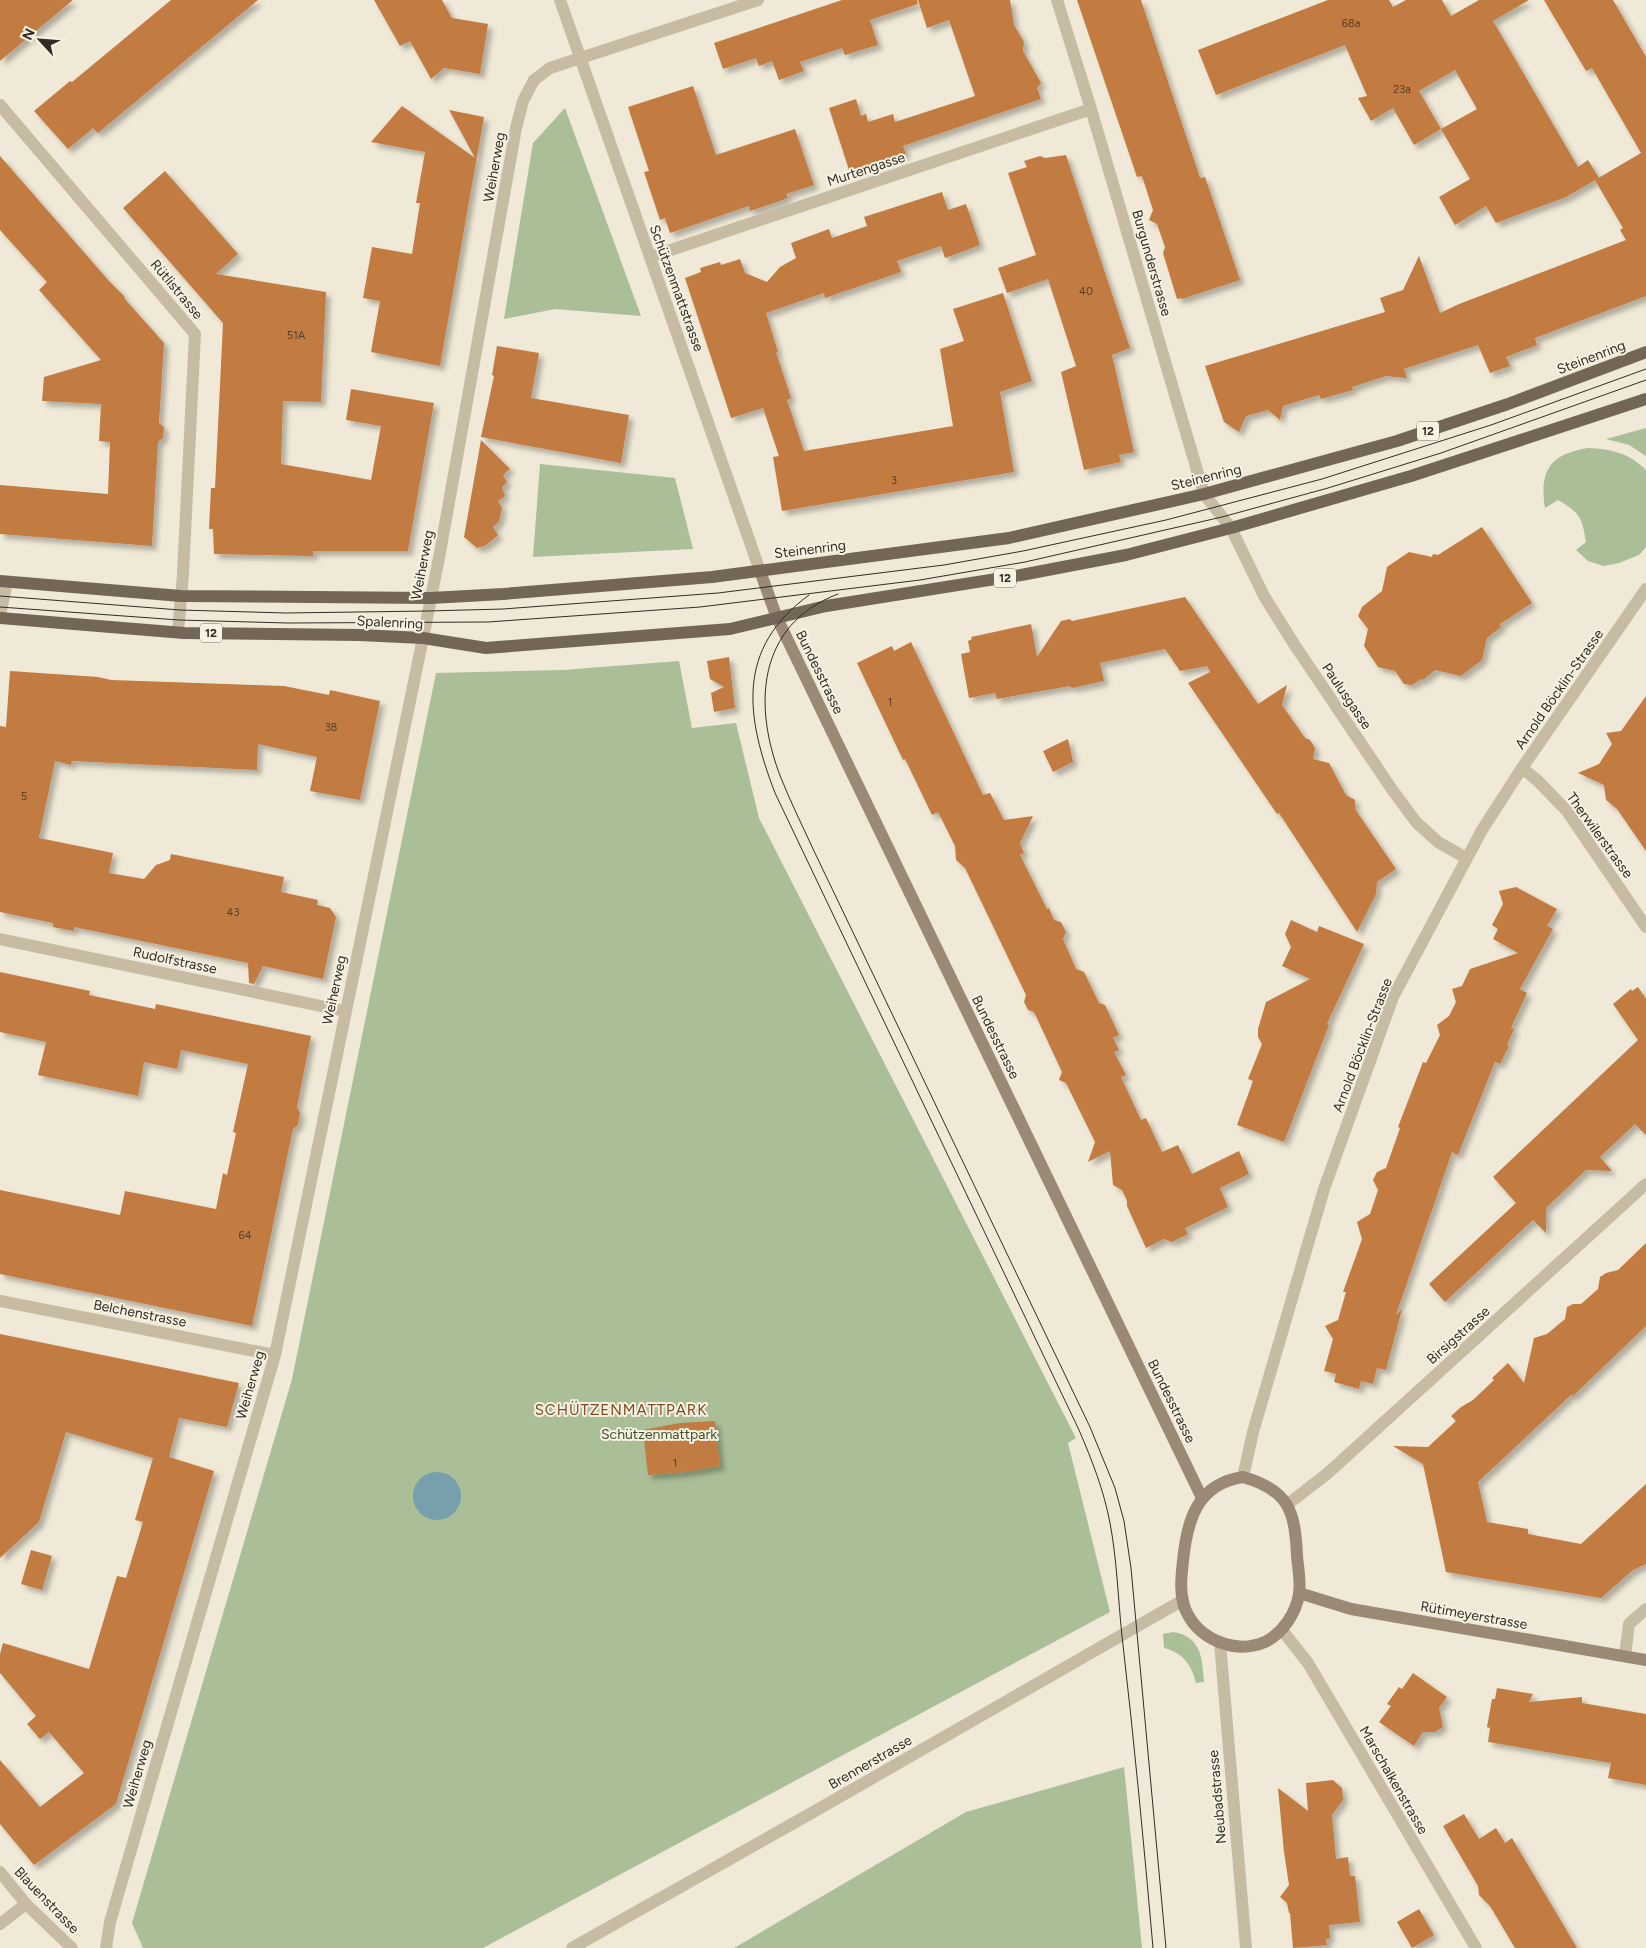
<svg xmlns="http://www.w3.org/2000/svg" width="1646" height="1948" font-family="Figtree,sans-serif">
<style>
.green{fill:#aabe98}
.water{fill:#779fac}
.building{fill:#c27b42;filter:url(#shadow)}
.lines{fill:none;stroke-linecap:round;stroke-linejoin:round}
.minor{stroke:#c7bba4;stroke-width:12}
.tertiary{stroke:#c7bba4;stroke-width:12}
.secondary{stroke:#9a8a75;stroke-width:12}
.primary{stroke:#746657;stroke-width:12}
.tram{stroke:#332c25;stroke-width:1}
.labels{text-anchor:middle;stroke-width:4;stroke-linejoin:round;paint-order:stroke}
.number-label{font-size:11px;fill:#57402c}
.shield{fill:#f8f2e3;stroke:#6e675e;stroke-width:1}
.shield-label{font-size:12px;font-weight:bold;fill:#332c25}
.street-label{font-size:14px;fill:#332c25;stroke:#f8f2e3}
.park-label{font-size:14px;fill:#3b502a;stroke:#f8f2e3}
.neighbourhood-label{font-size:15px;letter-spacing:1px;fill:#7f4a21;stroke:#f8f2e3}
</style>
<defs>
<filter id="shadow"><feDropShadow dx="4.5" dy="4.5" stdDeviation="2.5" flood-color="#0004"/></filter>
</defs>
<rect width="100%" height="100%" fill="#f0e9d7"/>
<!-- green -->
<g class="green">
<polygon points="565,108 641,316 555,309 504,319 533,143"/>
<polygon points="1646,428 1646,456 1629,445 1606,439"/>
<path d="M 1588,448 C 1611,449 1629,453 1646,470 L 1646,547 L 1639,555 L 1619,563 L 1604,566 L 1588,561 L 1576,550 L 1586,542 C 1582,517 1580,513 1558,500 L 1545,508 C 1539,471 1550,454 1588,448 Z"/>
<polygon points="540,464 675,478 693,549 533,557"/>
<polygon points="679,661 692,728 736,723 759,818 1076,1438 1068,1443 1110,1612 483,1948 143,1948 132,1923 292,1379 436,673 563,670"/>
<path d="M 1173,1632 C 1202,1637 1202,1658 1204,1682 L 1196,1683 C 1192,1665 1182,1652 1164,1648 L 1163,1634 Z"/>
<polygon points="1124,1767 1142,1948 734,1948 966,1812"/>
</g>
<!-- water -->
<circle class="water" cx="437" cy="1496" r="24"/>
<!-- building -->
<g class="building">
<polygon points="0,0 73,0 0,61"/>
<polygon points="171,0 258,0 98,133 93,128 68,149 34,111 70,81 72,82"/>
<polygon points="374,0 442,0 452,18 488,24 480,74 444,68 431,79 410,41 400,46"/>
<polygon points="842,0 917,0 918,4 870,20 878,45 845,55 842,48 800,62 804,71 779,80 772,61 759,66 756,58 723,69 714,43"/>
<polygon points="918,0 1010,0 1014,25 1024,42 1023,51 1041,83 1037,88 1041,99 903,146 906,154 850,173 829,108 856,99 861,116 866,114 868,122 893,114 895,122 975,96 949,20 927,28"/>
<polygon points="1077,0 1141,0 1200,178 1205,177 1240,280 1182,299 1182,298 1177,299 1163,253 1165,247 1157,224 1149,220 1153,210 1142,176 1137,177"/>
<polygon points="1328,0 1389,0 1393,7 1406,0 1442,0 1451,16 1479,0 1529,0 1493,21 1578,167 1588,160 1599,178 1566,197 1496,223 1486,206 1455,225 1439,197 1470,179 1441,129 1477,109 1455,70 1419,91 1441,129 1414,145 1393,108 1371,121 1358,98 1367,96 1345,45 1216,95 1198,50"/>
<polygon points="1544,0 1613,0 1646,57 1646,296 1535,338 1537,345 1506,357 1510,366 1490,373 1478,345 1404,369 1407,378 1386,376 1352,387 1353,390 1321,399 1319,395 1283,406 1280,420 1268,410 1246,416 1239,432 1224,422 1205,366 1385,312 1380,298 1403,290 1419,256 1440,313 1459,304 1626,240 1620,230 1623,228 1595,180 1641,153 1592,68 1586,71"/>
<polygon points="693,86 716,155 795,129 814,185 786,194 788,198 777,202 750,211 749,206 670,233 665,218 660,220 644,172 649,171 628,107"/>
<polygon points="402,106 475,158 449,110 484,117 440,366 371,352 380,301 363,298 372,247 412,254 420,203 416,203 425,152 371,142"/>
<polygon points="1066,155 1130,348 1112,355 1134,452 1119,455 1121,462 1084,470 1061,372 1076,366 1048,279 1007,293 998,268 1036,255 1008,173 1027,167 1024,161 1040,156 1045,158"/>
<polygon points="0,156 109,281 125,297 124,298 164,343 159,423 164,427 163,438 158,442 152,546 0,534 0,485 108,494 110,442 99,441 101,404 42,401 44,377 101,360 39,290 47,282 0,230"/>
<polygon points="165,171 238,254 216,274 326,292 321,402 283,401 281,464 371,480 381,426 346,420 351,389 434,403 408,551 313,551 313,556 214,554 213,529 209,529 211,488 215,488 223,323 123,208"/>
<polygon points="942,192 948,210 966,204 980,245 945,258 941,246 897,261 901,272 825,298 824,293 766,313 778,352 776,352 791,398 787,400 804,451 953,426 940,349 964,341 953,309 1003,293 1032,381 1000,392 1014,472 782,511 773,457 779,456 763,408 731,418 685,278 701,272 700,268 720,262 721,265 740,259 745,273 767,282 780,267 796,258 791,243 829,229 832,238 867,226 864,217"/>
<polygon points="497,346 539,353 531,398 629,415 621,463 481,437 494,376 492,375"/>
<polygon points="481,440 510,469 503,475 507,482 502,487 505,496 498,501 502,508 499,522 493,527 498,535 485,546 477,548 464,537"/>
<polygon points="1482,527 1532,603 1500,624 1501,627 1487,638 1482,660 1461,676 1435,670 1423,680 1421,679 1412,685 1404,684 1395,671 1378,667 1364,646 1368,629 1358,616 1362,607 1382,591 1387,567 1409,552 1432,557 1433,554 1438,555"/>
<polygon points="1185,597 1258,704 1287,685 1282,705 1305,738 1310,740 1315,748 1313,759 1329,763 1346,795 1355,800 1355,809 1396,869 1377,882 1376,894 1357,932 1279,813 1277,814 1188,683 1210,672 1207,666 1180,671 1165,649 1100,663 1104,681 1072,688 1070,686 997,699 995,693 969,698 961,654 970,652 968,641 972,639 971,637 1031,624 1037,657 1061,621 1070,619 1072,621"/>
<polygon points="911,642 983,795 990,793 1004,820 1033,816 1020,843 1024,853 1020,855 1047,909 1049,908 1054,920 1061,922 1066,932 1063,939 1076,969 1084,972 1099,1003 1105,1005 1119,1035 1113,1038 1119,1050 1114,1052 1126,1075 1121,1077 1141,1120 1146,1118 1162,1152 1178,1145 1192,1174 1239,1151 1249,1174 1220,1188 1228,1207 1185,1228 1188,1234 1172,1242 1164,1239 1146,1248 1127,1206 1127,1201 1122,1190 1113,1185 1110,1151 1088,1162 1095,1142 1066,1083 1059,1080 1062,1072 1034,1012 1028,1010 1024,1002 1026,995 965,868 956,860 955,846 938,812 932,815 905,759 903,760 857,663 892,646 894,651"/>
<polygon points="729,657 735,708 714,712 711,693 724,687 710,679 707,661"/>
<polygon points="10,671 98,677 111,680 284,686 329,695 330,690 380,701 360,800 310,791 317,757 258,744 257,770 72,761 71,765 55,761 39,838 113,853 109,873 144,879 156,865 170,860 171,854 284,877 281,892 318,900 317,905 330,908 336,917 323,979 263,966 254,984 249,983 248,963 74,927 74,931 53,927 53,923 0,912 0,726 6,727"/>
<polygon points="1646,696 1646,851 1617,809 1606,800 1604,785 1578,773 1599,764 1612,744 1606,733 1621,731"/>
<polygon points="1068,739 1073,762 1053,772 1043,751"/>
<polygon points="1516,887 1557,909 1547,926 1553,929 1520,989 1527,993 1511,1028 1514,1029 1507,1045 1509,1046 1500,1064 1495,1062 1458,1155 1452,1152 1396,1315 1402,1309 1386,1370 1377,1368 1373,1384 1361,1381 1359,1389 1334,1382 1336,1374 1324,1371 1333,1339 1325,1326 1338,1320 1346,1292 1343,1292 1362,1239 1357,1222 1370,1214 1378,1190 1373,1180 1377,1172 1386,1168 1400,1128 1398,1127 1423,1062 1426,1063 1440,1035 1437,1025 1449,1016 1456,1002 1452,989 1462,986 1470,969 1518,953 1493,939 1498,929 1492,925 1503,904 1499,891"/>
<polygon points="1291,920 1317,932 1319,926 1364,944 1327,1024 1329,1025 1284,1142 1237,1125 1253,1081 1248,1079 1262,1044 1258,1037 1258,1029 1266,1002 1310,979 1282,966 1291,947 1285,934"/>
<polygon points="0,972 90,991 89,995 155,1009 156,1004 311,1036 297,1107 300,1113 298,1125 293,1129 252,1326 0,1274 0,1190 120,1215 125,1191 216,1209 223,1173 227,1175 236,1133 233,1132 248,1064 181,1050 177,1069 144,1062 138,1096 38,1075 46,1042 0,1032"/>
<polygon points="1638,987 1646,999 1646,1135 1635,1124 1600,1157 1612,1171 1586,1170 1546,1208 1546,1233 1533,1220 1445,1302 1429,1284 1516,1203 1493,1177 1638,1040 1613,1004 1631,989 1632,991"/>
<polygon points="1646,1243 1646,1326 1573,1396 1571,1395 1478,1482 1487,1522 1528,1529 1528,1534 1581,1544 1646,1484 1646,1564 1633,1570 1601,1598 1446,1572 1423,1464 1393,1446 1428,1447 1456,1421 1451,1416 1461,1407 1473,1400 1494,1380 1492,1378 1508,1363 1524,1383 1534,1338 1547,1334 1565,1319 1567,1307 1573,1304 1581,1304 1598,1289 1600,1277 1606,1273 1618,1270"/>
<polygon points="0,1334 239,1383 227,1427 179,1418 169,1457 214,1471 116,1804 34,1865 0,1824 0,1760 40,1807 84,1773 49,1732 40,1739 27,1724 36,1716 0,1673 0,1654 3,1643 89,1669 117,1576 126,1578 143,1522 135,1520 153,1458 66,1432 39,1522 0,1558"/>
<polygon points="715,1421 720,1466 686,1472 648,1475 643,1430 680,1423"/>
<polygon points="31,1550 52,1556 42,1590 21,1584"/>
<polygon points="1413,1673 1447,1697 1439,1708 1443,1727 1435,1732 1423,1732 1414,1746 1379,1722 1391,1706 1387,1704 1399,1687 1402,1689"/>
<polygon points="1497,1688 1533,1694 1529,1702 1582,1697 1582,1703 1646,1714 1646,1785 1608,1778 1611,1763 1488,1742 1490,1728 1487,1727 1492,1699 1495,1699"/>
<polygon points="1333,1780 1342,1788 1343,1800 1332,1815 1336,1859 1348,1857 1350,1876 1355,1876 1360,1922 1329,1925 1330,1938 1326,1939 1327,1945 1293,1948 1290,1913 1289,1913 1287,1903 1280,1897 1289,1885 1284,1852 1278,1788 1308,1811 1306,1783"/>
<polygon points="1464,1814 1479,1839 1496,1828 1505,1843 1512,1838 1577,1948 1515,1948 1490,1906 1479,1895 1478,1886 1443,1826"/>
<polygon points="1419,1909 1434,1935 1412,1948 1397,1922"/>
</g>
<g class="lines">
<!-- minor -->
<g class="minor">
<path d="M 560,0 C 627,190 694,380 760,571"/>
<polyline points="1057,0 1091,109 1204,494 1231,528 1264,596 1294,644 1391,788 1416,822 1438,842 1466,858"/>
<polyline points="0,105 195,334 183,574 178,632"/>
<polyline points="650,257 1091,109"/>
<polyline points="0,615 7,582"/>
<polyline points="423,638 439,558 516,128 523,101 534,80 550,68 758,0"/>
<polyline points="1522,768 1538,781 1567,811 1646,927"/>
<polyline points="0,939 345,1011"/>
<polyline points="0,1301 275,1355"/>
<polyline points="1288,1504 1328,1473 1646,1184"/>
<polyline points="1282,1630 1308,1663 1476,1948"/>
<polyline points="1625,1656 1629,1624 1646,1609"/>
<polyline points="0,1872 26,1904 72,1948"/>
<polyline points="0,1924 26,1904"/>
</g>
<!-- tertiary -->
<g class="tertiary">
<polyline points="1243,1477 1253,1432 1324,1189 1393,997 1482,830 1522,768 1646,589"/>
<polyline points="1220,1643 1246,1948"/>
<polyline points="106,1948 110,1922 275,1355 423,638"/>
<polyline points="572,1948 808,1815 1183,1600"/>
</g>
<!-- secondary -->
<g class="secondary">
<polyline points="760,571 777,618 1202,1498"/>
<path d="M 1243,1477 C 1289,1490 1295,1511 1297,1556 C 1298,1568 1301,1582 1299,1594 C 1296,1613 1283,1633 1265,1642 C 1237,1654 1201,1641 1187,1613 C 1179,1598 1181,1578 1183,1561 C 1187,1520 1197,1484 1243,1477 Z"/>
<polyline points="1299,1593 1351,1609 1646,1660"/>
</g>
<!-- primary -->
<g class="primary">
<polyline points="0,581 181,596 431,598 503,594 712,577 1009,538 1204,494 1397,441 1508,404 1646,352"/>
<polyline points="0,618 184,633 359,635 423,638 486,648 730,629 826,606 1021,575 1126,555 1231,528 1411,476 1646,399"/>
</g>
<!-- tram -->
<g class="tram">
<path d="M 838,594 C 756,625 753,707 781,778 C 791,803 803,827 814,851 L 1090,1427 L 1115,1488 L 1124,1521 L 1131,1568 L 1166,1948"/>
<path d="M 809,595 C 735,649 746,717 775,793 L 1079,1430 C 1092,1460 1104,1491 1110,1523 C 1117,1560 1118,1598 1122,1636 C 1134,1740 1144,1844 1153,1948"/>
<polyline points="0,596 180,610 286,613 428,611 503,609 718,593 944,565 1023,551 1166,520 1322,479 1491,425 1646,369"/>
<polyline points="0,607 179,620 287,623 488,622 700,607 920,580 1025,562 1222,517 1328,488 1441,453 1646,380"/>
</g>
</g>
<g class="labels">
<!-- number labels -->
<g class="number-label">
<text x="1351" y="27">68a</text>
<text x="1402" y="93">23a</text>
<text x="1086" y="295">40</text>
<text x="296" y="339">51A</text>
<text x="894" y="484">3</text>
<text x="890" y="706">1</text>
<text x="331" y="731">38</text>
<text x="24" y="800">5</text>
<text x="233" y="916">43</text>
<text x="245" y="1239">64</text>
<text x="675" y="1467">1</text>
</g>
<!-- shield labels -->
<g class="shield">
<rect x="1417" y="421.5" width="22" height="19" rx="4"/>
<rect x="994" y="568.5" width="22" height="19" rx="4"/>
<rect x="200" y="623.5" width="22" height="19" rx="4"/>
</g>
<g class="shield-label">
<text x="1428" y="435">12</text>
<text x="1005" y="582">12</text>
<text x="211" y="637">12</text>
</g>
<!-- street labels -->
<g class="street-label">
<text transform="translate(494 167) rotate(-80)" y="5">Weiherweg</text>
<text transform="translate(866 169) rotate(-18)" y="5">Murtengasse</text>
<text transform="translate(1152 263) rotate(74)" y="5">Burgunderstrasse</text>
<text transform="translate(677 288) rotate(70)" y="5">Schützenmattstrasse</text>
<text transform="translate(177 289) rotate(50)" y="5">Rütlistrasse</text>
<text transform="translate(1591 357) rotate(-21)" y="5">Steinenring</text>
<text transform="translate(1206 477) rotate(-14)" y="5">Steinenring</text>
<text transform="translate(810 549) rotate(-7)" y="5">Steinenring</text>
<text transform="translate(422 565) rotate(-79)" y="5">Weiherweg</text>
<text transform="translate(390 622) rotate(3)" y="5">Spalenring</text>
<text transform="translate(820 672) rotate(64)" y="5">Bundesstrasse</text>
<text transform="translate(1559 689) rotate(-55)" y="5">Arnold Böcklin-Strasse</text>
<text transform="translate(1347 696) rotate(56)" y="5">Paulusgasse</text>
<text transform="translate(1600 835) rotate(54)" y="5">Therwilerstrasse</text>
<text transform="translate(175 960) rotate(12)" y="5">Rudolfstrasse</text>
<text transform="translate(334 990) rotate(-78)" y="5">Weiherweg</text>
<text transform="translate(996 1037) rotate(64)" y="5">Bundesstrasse</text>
<text transform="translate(1362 1045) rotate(-69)" y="5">Arnold Böcklin-Strasse</text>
<text transform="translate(140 1313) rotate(11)" y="5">Belchenstrasse</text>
<text transform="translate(1458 1335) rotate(-42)" y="5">Birsigstrasse</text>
<text transform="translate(250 1385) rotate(-74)" y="5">Weiherweg</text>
<text transform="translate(1172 1401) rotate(64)" y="5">Bundesstrasse</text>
<text transform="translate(1474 1615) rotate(10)" y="5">Rütimeyerstrasse</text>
<text transform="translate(870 1762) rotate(-30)" y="5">Brennerstrasse</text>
<text transform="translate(137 1774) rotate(-74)" y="5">Weiherweg</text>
<text transform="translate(1394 1780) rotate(60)" y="5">Marschalkenstrasse</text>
<text transform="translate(1217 1797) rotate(-95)" y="5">Neubadstrasse</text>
<text transform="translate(47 1900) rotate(46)" y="5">Blauenstrasse</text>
</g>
<!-- park labels -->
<g class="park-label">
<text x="659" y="1439">Schützenmattpark</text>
</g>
<!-- neighbourhood labels -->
<g class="neighbourhood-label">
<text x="621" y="1415">SCHÜTZENMATTPARK</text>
</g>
</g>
<!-- north arrow -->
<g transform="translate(40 40) rotate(296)" stroke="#f8f2e3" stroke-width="4" paint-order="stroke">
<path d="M0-4L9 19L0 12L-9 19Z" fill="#332c25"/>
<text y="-8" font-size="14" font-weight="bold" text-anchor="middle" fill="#332c25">N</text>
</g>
</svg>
